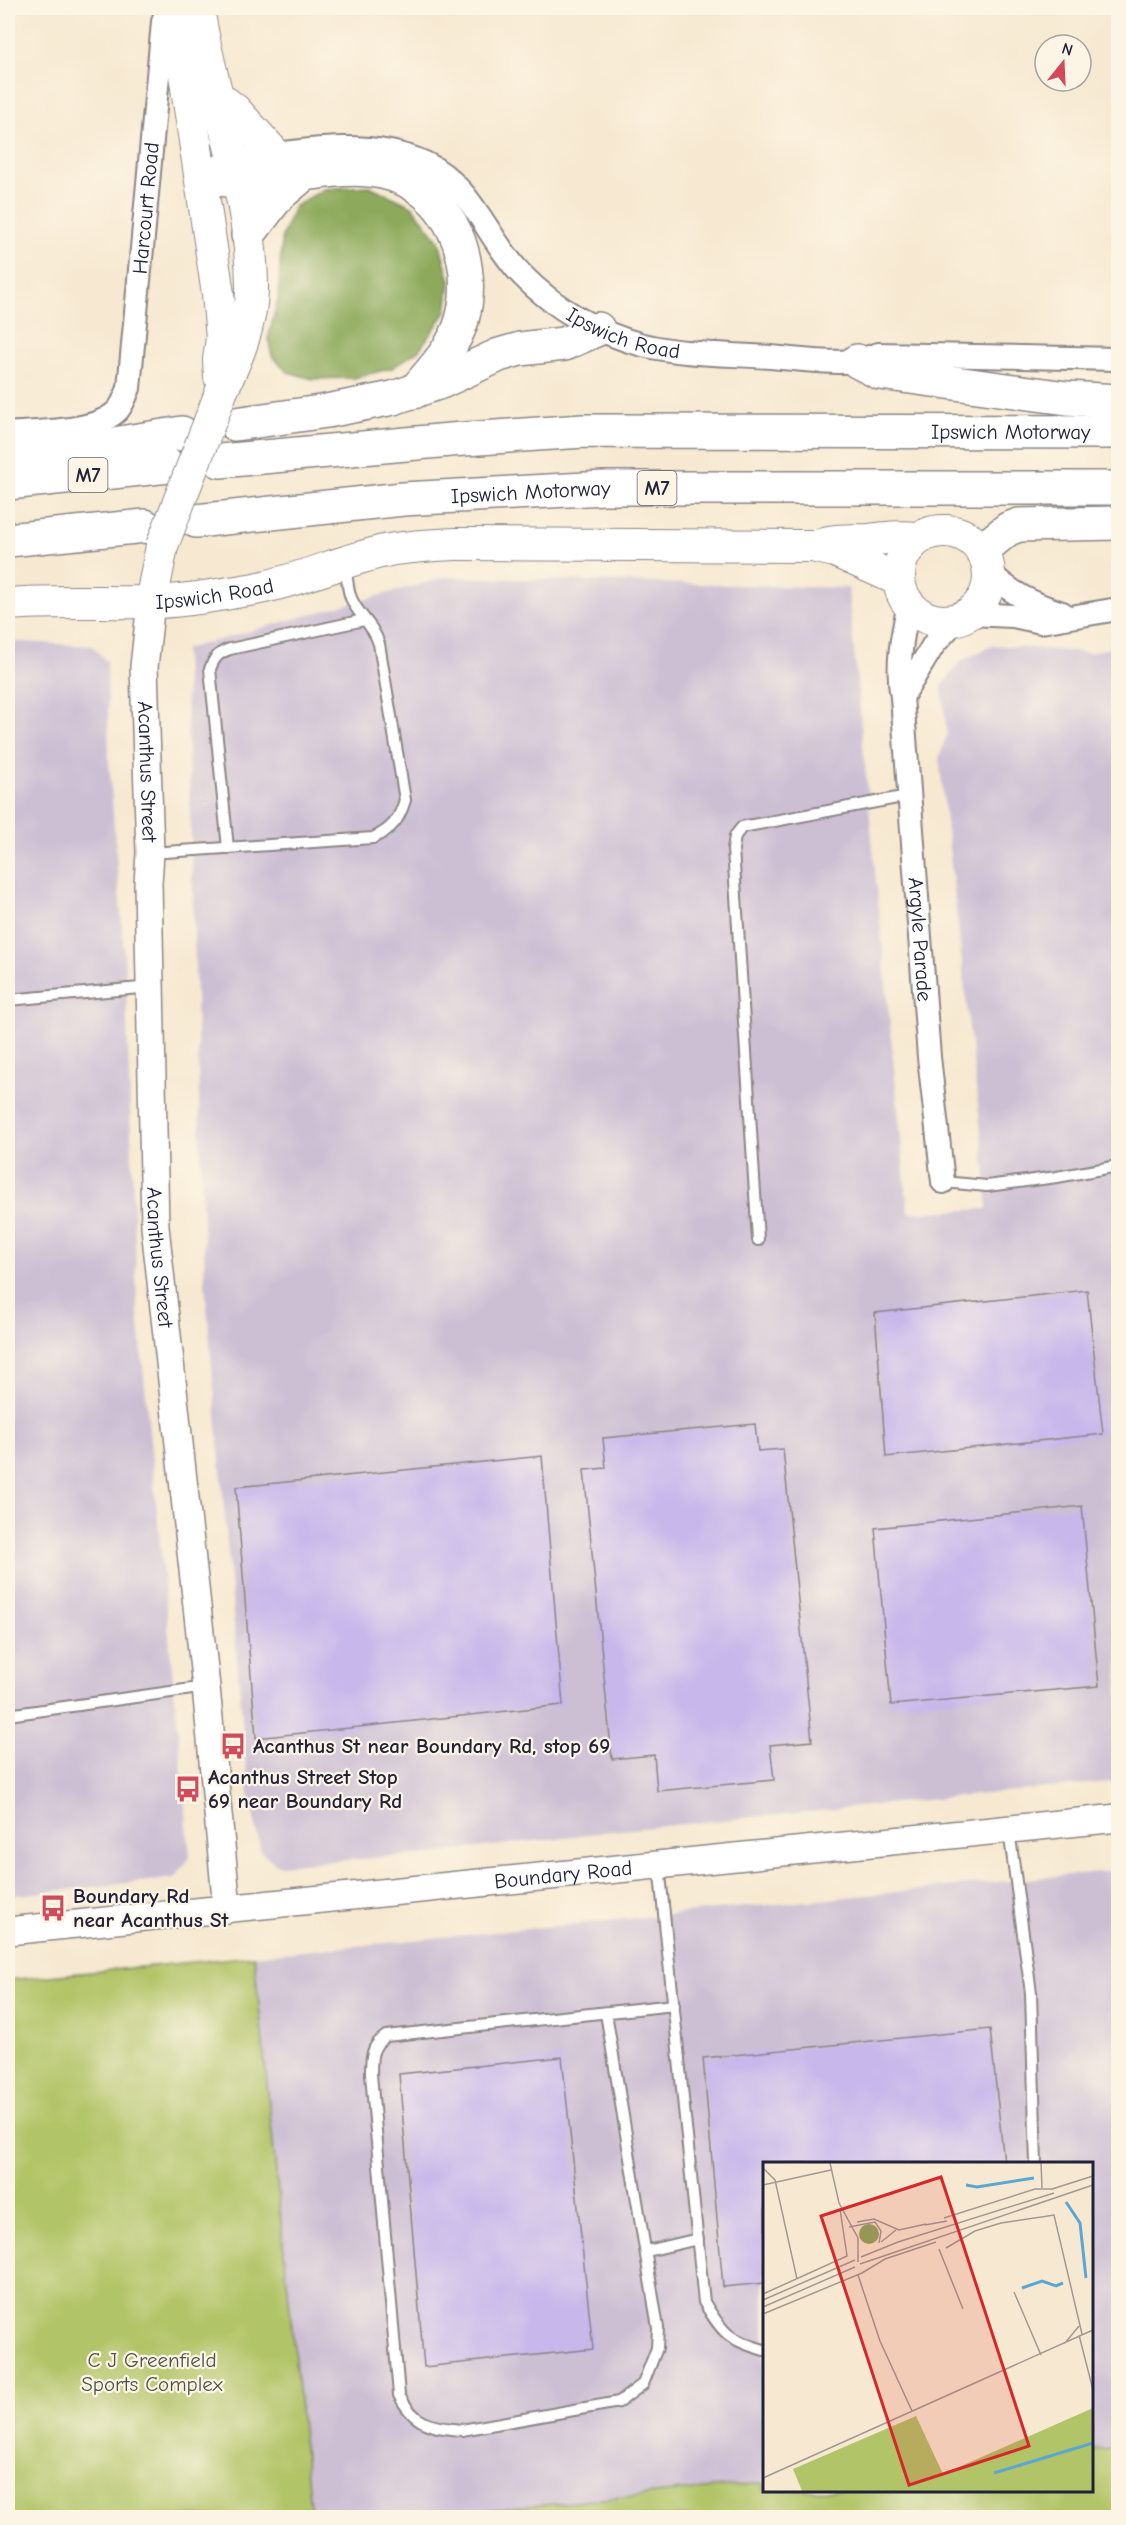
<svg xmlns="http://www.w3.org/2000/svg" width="1126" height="2525" font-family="'Comic Neue',sans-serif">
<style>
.industrial{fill:#ccbfd4}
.green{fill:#b2c468;stroke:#6a7352;stroke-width:1.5}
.forest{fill:#8daa5c;stroke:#58664c;stroke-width:1.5}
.building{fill:#c7b7eb}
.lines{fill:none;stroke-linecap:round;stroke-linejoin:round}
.service-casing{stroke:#8c8686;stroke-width:14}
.minor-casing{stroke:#8c8686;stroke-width:26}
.tertiary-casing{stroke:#8c8686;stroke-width:30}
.secondary-casing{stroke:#8c8686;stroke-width:34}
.motorway-casing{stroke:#8c8686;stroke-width:36}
.service{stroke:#fff;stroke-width:10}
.minor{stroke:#fff;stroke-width:22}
.tertiary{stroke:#fff;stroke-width:27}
.secondary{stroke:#fff;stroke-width:32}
.motorway{stroke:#fff;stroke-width:33}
.secondary-bridge-casing{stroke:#8c8686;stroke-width:34;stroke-linecap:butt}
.secondary-bridge{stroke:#fff;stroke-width:32}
.labels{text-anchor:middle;stroke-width:4.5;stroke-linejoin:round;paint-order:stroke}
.shield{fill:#fcf5e5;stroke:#63616e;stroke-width:1.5}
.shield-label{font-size:20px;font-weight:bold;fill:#22223b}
.street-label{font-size:21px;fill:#22223b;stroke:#fcf5e5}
.poi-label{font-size:21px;font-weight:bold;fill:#22223b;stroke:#fcf5e5;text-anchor:start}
.park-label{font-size:21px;fill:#4d5348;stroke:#fcf5e5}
.inset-river{fill:none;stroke:#5aa7d3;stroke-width:3}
.inset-road{fill:none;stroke:#a29995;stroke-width:1.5}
.view{fill:#d62828;fill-opacity:0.15;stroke:#d62828;stroke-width:3}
.inset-edge{fill:none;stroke:#22223b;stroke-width:3}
</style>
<rect width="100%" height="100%" fill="#fcf5e5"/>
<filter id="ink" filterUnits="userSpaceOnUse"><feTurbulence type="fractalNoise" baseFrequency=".0167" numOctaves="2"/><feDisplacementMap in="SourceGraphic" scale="12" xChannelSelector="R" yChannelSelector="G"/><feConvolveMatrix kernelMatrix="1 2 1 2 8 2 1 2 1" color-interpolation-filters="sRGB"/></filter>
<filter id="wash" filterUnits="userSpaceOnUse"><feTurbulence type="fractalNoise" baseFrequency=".008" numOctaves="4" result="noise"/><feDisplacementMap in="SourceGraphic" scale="24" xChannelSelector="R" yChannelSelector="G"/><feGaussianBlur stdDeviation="1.35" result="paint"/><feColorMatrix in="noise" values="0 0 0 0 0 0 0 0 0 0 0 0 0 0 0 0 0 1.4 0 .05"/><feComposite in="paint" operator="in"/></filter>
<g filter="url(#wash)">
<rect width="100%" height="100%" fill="#f7e9d1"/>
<!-- industrial -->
<g class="industrial">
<polygon points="447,577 848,588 908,1213 987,1209 987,1186 939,758 947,735 942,686 961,661 994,645 1089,653 1118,646 1118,1781 613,1831 428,1854 278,1865 261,1852 248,1788 205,1284 185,649"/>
<polygon points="20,642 92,646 107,662 109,762 125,966 137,1303 190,1857 175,1878 8,1896 8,643"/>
<polygon points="1118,1870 1118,2447 1092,2450 1092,2164 764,2164 764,2483 422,2517 311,2517 254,1956"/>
</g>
<!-- green -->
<g class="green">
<polygon points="254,1956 311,2517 8,2517 8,1980"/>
<polygon points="1118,2447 1118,2517 422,2517 764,2483 764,2490 1092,2490 1092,2450"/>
</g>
<!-- forest -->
<polygon class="forest" points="369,186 412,206 439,241 450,281 446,312 419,350 392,368 354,378 313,379 288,372 272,356 268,339 278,299 282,237 294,207 324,189"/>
<g id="blocks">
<!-- building -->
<g class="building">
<polygon points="1087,1290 1103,1434 886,1457 875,1313"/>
<polygon points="755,1424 758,1451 783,1449 812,1741 770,1745 774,1780 657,1791 654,1755 612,1759 584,1470 606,1468 603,1438"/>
<polygon points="542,1456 563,1705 256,1738 236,1487"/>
<polygon points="1082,1506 1099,1686 891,1705 875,1528"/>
<polygon points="990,2029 1004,2163 765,2163 765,2283 723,2287 703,2058"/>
<polygon points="562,2057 593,2349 424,2367 399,2074"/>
</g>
</g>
</g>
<g filter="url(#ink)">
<use href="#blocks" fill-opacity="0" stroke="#8c8686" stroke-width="1.5"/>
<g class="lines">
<!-- service casing -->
<g class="service-casing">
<g id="service">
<path d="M 228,848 L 210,669 C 214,658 218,653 230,649 L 364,620"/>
<path d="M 150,853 L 373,838 C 392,829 399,820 405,800 L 379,644 C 373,624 359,617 351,598 C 347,588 347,575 345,564"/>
<polyline points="8,1000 151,987"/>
<polyline points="943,1182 987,1186 1057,1177 1118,1166"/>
<polyline points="758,1240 733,849 735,836 742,827 908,796"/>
<polyline points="8,1715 206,1687"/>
<polyline points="1009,1830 1031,1993 1036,2164"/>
<path d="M 659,1865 L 704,2302 C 723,2334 729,2340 764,2350"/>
<path d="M 606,2013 L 658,2328 L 657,2348 L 643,2384 L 619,2402 L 462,2430 C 430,2427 415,2425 399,2395 L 371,2074 C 371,2057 371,2046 386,2036 L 674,2005"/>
<polyline points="647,2251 698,2239"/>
</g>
</g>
<!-- minor casing -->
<g class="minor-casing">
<g id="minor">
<path id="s1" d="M 221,165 L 232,160 C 294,152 366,136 425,163 C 472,185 488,240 522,275 C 554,308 599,334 643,345 C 684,355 729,354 770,357 C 797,359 830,364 857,361 C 864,360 871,356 878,354 L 1118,359"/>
<path id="s2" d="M 8,434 C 38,431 96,433 118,410 C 123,404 126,396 129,388 L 163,22 L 167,8"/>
<path d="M 990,573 C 1012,594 1033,604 1062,613"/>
<path id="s3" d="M 909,605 C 902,634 896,667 902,697 L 929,1057 L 943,1182"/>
<polyline points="969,614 1013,616 1041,622 1118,609"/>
<polyline points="902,697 934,644 956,620"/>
</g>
</g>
<!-- tertiary casing -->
<g class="tertiary-casing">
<g id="tertiary">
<path id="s4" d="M 151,602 L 144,667 L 150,853 L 148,883 L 155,1227 L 206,1687 L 227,1909"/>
<path id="s5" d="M 8,1931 L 1118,1818"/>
</g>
</g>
<!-- secondary casing -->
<g class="secondary-casing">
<g id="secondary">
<polyline points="175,8 218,294 222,338 219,360 220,377"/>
<path d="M 198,8 C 212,101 253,195 252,290 C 251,326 237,358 222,390"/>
<polyline points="218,97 235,110 275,154"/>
<circle cx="944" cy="576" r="45"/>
<path d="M 825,543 C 840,539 854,541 869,540 C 887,538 899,536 918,538"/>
<polyline points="151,602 162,546"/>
<path id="s6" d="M 8,604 C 54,600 102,603 149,602 C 182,602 216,595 249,590 C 297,582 342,560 389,550 C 412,546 435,545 457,544 L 812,546 L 835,551 L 899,580"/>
</g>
</g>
<!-- motorway casing -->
<g class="motorway-casing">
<g id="motorway">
<path d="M 201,175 C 213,177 225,181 237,181 C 281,182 325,166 369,170 C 443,176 480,254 462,320 C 454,348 432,370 414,392"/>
<polyline points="248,235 278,196 304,174"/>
<polyline points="857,361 880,373 1067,398 1118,401"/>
<polyline points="235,424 327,411 393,398 441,382 499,355 520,349 564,344 598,329"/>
<polyline points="8,461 182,433"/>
<path id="s7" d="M 220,461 L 450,440 L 583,431 L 1118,432"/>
<polyline points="8,483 169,466"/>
<path id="s8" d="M 196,521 L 403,499 L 604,488 L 1118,488"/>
<polyline points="8,540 145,526"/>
<polyline points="982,550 1008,529 1019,525 1118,523"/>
</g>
</g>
<!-- service -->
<use href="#service" class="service"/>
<!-- minor -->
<use href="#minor" class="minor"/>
<!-- tertiary -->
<use href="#tertiary" class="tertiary"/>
<!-- secondary -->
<use href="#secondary" class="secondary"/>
<!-- motorway -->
<use href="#motorway" class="motorway"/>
<!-- secondary-bridge casing -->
<g class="secondary-bridge-casing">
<polyline id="secondary-bridge" points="162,546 222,390"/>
</g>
<!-- secondary-bridge -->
<use href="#secondary-bridge" class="secondary-bridge"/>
</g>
</g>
<!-- icons -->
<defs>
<g id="bus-bare" transform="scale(2.07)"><path d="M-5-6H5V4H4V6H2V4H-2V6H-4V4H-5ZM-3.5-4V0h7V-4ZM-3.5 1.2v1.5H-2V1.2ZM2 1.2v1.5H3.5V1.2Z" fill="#d1495b" stroke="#fcf5e5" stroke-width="2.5" paint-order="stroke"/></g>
</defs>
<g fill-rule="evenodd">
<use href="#bus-bare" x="233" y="1746"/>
<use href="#bus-bare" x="188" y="1789"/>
<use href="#bus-bare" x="53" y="1908"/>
</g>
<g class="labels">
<!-- shield labels -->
<g class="shield">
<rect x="68.5" y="458" width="39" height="34" rx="4.5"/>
<rect x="637.5" y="471" width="39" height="34" rx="4.5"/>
</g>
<g class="shield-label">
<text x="88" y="482">M7</text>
<text x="657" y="495">M7</text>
</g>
<!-- street labels -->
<g class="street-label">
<text dy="7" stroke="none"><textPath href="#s2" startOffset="320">Harcourt Road</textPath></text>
<text dy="7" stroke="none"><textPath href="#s1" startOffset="477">Ipswich Road</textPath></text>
<text dy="7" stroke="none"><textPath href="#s7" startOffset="792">Ipswich Motorway</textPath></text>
<text dy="7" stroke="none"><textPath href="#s8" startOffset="336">Ipswich Motorway</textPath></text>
<text dy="7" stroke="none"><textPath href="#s6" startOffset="207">Ipswich Road</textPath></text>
<text dy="7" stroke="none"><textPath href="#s4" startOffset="170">Acanthus Street</textPath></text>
<text dy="7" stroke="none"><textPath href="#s3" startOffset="336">Argyle Parade</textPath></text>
<text dy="7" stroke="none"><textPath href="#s4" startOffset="656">Acanthus Street</textPath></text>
<text dy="7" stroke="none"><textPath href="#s5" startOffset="558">Boundary Road</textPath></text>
</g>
<!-- poi labels -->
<g class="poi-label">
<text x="253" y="1753">Acanthus St near Boundary Rd, stop 69</text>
<text x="208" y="1784">Acanthus Street Stop<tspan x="208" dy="24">69 near Boundary Rd</tspan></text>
<text x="73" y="1903">Boundary Rd<tspan x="73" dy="24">near Acanthus St</tspan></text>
</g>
<!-- park labels -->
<g class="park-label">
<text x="152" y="2367">C J Greenfield<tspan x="152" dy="24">Sports Complex</tspan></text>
</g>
</g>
<!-- overview -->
<g transform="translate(763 2162)">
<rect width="330" height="330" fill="#f7e9d1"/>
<path d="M 330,246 L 330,329 L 39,329 L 30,307 L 153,254 L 180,312 Z" fill="#b2c468"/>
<path d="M96 72a10 10 0 1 1 20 0a10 10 0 1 1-20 0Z" fill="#8daa5c"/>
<path class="inset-river" d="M 203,23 L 214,25 L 271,16M 303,40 L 317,61 L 323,116M 259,126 L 279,119 L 293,124 L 300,121M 231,311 L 330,281"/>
<path class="inset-road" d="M 67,1 L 76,41 L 95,76 L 95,100M 278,1 L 279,26M 0,6 L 12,18 L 34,117M 0,23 L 68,8M 289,27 L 330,14M 181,56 L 272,27 L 290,27M 94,60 L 111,57 L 136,68 L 163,62M 162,63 L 184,59M 86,65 L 112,60 L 118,69 L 116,81M 118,80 L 133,68M 183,86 L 212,69 L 238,61 L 291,53 L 319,172M 176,87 L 200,147M 98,95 L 135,80 L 291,31M 97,102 L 330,23M 95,113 L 117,179 L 149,249M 251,130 L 278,193M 0,132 L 84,94 L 77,47M 0,138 L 92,98M 0,145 L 92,105M 0,152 L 99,111 L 122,97 L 173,80M 316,173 L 330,228M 302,181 L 316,164M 0,316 L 330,168"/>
<path class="view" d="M 178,15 L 266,284 L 146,323 L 58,54 Z"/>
<rect width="330" height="330" class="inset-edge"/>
</g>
<!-- margin -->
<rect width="1126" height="2525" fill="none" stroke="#fcf5e5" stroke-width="30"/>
<!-- north arrow -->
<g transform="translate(1063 63) rotate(18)"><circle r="28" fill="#fcf5e5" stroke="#a5a1a1" stroke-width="1.5"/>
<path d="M0-4.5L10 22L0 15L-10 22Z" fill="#d1495b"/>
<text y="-9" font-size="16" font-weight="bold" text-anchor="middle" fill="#22223b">N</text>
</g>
</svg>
